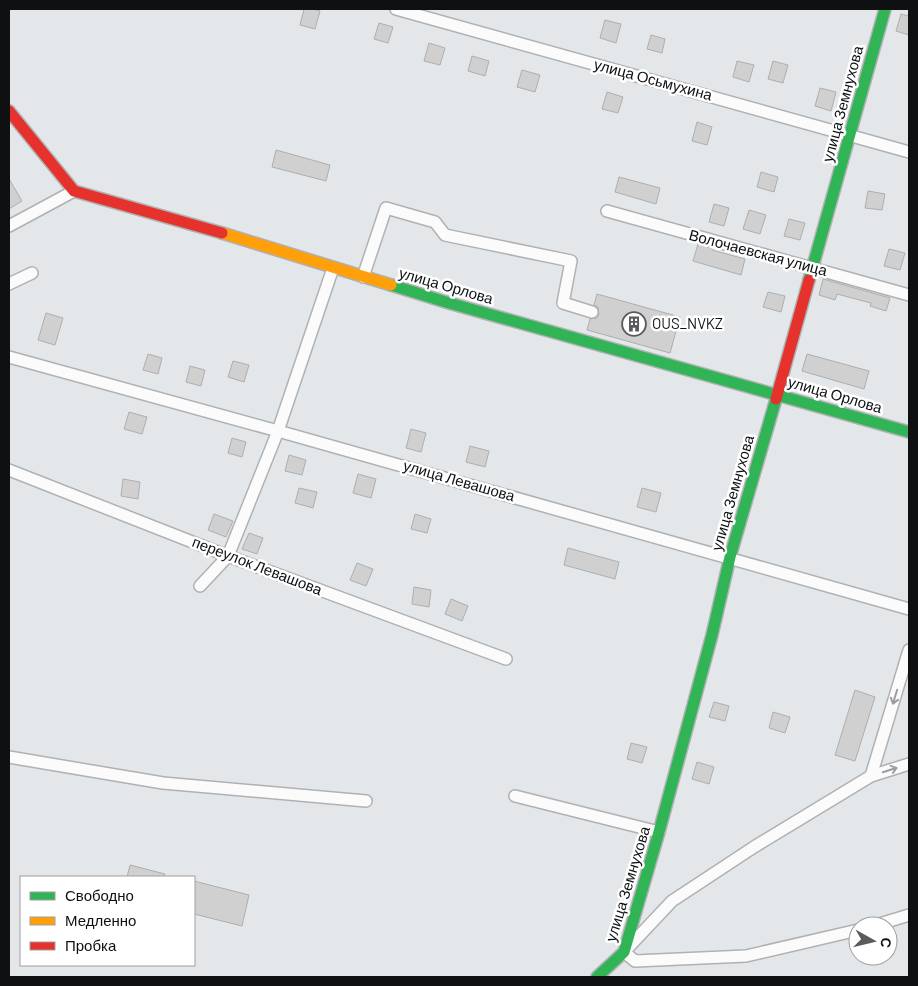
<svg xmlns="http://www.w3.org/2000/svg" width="918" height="986" font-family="Barlow,sans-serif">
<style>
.building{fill:#d0d0d1;stroke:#aeaeaf}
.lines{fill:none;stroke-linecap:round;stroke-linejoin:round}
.street-casing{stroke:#afb1b3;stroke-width:14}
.fast-casing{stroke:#afb1b3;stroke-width:14}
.slow-casing{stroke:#afb1b3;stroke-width:14}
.jam-casing{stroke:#afb1b3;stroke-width:14}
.street{stroke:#fbfbfc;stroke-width:11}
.fast{stroke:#30b455;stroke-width:11}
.slow{stroke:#ff9f0a;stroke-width:11}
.jam{stroke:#e5322d;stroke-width:11}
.oneway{stroke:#9c9d9e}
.labels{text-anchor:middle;stroke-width:5;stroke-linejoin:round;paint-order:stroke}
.street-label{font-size:15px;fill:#0e1012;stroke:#fff}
.poi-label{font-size:15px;fill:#0e1012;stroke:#fff;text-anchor:start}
</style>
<rect width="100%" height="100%" fill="#e4e7ea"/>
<!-- building -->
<g class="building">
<polygon points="304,9 313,9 320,11 315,29 300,25"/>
<polygon points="901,14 909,16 909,35 896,31"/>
<polygon points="605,20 621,24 616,43 600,38"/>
<polygon points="379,23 393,27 388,43 374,39"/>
<polygon points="651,35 665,39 662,53 647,49"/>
<polygon points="429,43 445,48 440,65 424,61"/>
<polygon points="472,56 489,61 485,76 468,71"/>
<polygon points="737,61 754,65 749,82 733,77"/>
<polygon points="773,61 788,65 783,83 768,79"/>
<polygon points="522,70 540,75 535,92 517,87"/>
<polygon points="820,88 836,92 831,111 815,106"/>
<polygon points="607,92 623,97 618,113 602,109"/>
<polygon points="697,122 712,127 707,145 692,141"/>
<polygon points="276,150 330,165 326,181 272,167"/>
<polygon points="761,172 778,177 774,192 757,187"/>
<polygon points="619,177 660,188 656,204 615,192"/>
<polygon points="9,179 22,201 9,209"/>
<polygon points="868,191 885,194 882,210 865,208"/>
<polygon points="714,204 729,208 724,226 709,222"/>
<polygon points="749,210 766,215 760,234 743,229"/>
<polygon points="789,219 805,223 800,240 784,236"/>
<polygon points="698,244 712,248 712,250 745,259 741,275 693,261"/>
<polygon points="889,249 905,253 900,270 884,266"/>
<polygon points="823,279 890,298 886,311 870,306 871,303 837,294 835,300 819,295"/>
<polygon points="768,292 785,296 781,312 763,307"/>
<polygon points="597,294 680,317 670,353 587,330 590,319 597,318 599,314 598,307 594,305"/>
<polygon points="46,313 63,318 55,345 38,340"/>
<polygon points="148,354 162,358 158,374 143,370"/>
<polygon points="807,354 869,371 864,389 802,371"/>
<polygon points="233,361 249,365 244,382 228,377"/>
<polygon points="190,366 205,370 201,386 186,382"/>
<polygon points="129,412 147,417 142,434 124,429"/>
<polygon points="411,429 426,433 421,452 406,448"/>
<polygon points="232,438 246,442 242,457 228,453"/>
<polygon points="470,446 489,451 485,467 466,462"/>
<polygon points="289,455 306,460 302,475 285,471"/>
<polygon points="358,474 376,479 371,498 353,493"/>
<polygon points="123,479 140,482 138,499 121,496"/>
<polygon points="299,488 317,492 313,508 295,503"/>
<polygon points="642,488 661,493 656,512 637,507"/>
<polygon points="214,514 233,521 226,537 208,530"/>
<polygon points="415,514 431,519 427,533 411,529"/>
<polygon points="249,533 263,538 257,554 242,549"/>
<polygon points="568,548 619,562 615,579 564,565"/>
<polygon points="357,563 373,569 366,586 350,580"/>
<polygon points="414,587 431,590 429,607 412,604"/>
<polygon points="451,599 468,606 462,621 445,614"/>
<polygon points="855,690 875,697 855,761 835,755"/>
<polygon points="714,702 729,706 725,721 709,717"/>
<polygon points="773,712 790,717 785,733 769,728"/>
<polygon points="631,743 647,747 642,763 627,759"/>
<polygon points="697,762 714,767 709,784 692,779"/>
<polygon points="130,865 165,874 164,877 127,877"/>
<polygon points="194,881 249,895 242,926 194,914"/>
</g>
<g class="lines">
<!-- street casing -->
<g class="street-casing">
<g id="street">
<polyline points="396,9 909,152"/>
<polyline points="607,211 909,295"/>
<polyline points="9,226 74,191"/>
<polyline points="363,277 386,208 435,222 445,235 571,261 563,303 592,312"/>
<polyline points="9,284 32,273"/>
<polyline points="9,357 278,431 909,609"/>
<polyline points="9,470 228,556 506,659"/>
<polyline points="200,586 228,556 278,431 333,268"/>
<polyline points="9,757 163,783 366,801"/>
<polyline points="871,776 909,650"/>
<polyline points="515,796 659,832"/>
<polyline points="873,926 909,915"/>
<polyline points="858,930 746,956 635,961 624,952 672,901 754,847 871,776 909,764"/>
</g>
</g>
<!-- fast casing -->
<g class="fast-casing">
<g id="fast">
<polyline points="809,280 885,9"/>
<polyline points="391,285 449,303 909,432"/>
<polyline points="597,977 624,952 659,832 712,635 730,557 776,399"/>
</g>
</g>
<!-- slow casing -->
<g class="slow-casing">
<polyline id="slow" points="222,233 391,285"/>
</g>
<!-- jam casing -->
<g class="jam-casing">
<g id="jam">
<polyline points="9,111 74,191 222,233"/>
<polyline points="776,399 809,280"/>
</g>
</g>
<!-- street -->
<use href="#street" class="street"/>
<!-- fast -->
<use href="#fast" class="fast"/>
<!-- slow -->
<use href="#slow" class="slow"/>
<!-- jam -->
<use href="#jam" class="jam"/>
</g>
<!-- one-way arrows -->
<defs><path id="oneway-shaft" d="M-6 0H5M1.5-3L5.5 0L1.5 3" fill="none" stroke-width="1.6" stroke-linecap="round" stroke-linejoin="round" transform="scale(1.25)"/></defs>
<g class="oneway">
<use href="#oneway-shaft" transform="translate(895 697) rotate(107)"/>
<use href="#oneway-shaft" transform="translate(890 770) rotate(-18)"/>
</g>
<!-- icons -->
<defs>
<g id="building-ring" transform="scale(1.25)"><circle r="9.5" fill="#fff" stroke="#595b5e" stroke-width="1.5"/><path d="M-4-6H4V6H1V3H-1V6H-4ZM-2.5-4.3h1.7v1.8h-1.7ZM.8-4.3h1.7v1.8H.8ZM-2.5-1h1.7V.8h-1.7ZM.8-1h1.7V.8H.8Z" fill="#595b5e"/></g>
</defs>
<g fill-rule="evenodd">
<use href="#building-ring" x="634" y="324"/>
</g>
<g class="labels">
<!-- street labels -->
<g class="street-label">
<text transform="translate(653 80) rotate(15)" y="5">улица Осьмухина</text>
<text transform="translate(843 104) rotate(-75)" y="5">улица Земнухова</text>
<text transform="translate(758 253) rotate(15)" y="5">Волочаевская улица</text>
<text transform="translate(446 286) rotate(16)" y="5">улица Орлова</text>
<text transform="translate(835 395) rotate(16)" y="5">улица Орлова</text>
<text transform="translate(459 481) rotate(16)" y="5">улица Левашова</text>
<text transform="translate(733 493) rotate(-74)" y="5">улица Земнухова</text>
<text transform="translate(257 566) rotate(21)" y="5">переулок Левашова</text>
<text transform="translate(628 884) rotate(-73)" y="5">улица Земнухова</text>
</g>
<!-- poi labels -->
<g class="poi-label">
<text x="652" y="329">OUS_NVKZ</text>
</g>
</g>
<!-- border -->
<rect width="918" height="986" fill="none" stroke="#0e1012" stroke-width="20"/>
<!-- legend -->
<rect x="20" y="876" width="175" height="90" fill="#ffffff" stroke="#9f9fa0"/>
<rect x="30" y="892" width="25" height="8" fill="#30b455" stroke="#9f9fa0"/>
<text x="65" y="901" font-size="15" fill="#0e1012">Свободно</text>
<rect x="30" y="917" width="25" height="8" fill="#ff9f0a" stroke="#9f9fa0"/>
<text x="65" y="926" font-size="15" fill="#0e1012">Медленно</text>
<rect x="30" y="942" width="25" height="8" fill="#e5322d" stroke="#9f9fa0"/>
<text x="65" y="951" font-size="15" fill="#0e1012">Пробка</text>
<!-- north arrow -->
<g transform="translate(873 941) rotate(98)"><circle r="24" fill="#ffffff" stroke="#9f9fa0"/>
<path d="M0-4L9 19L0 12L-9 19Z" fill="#595b5e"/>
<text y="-8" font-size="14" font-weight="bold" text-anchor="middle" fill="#0e1012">С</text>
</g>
</svg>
